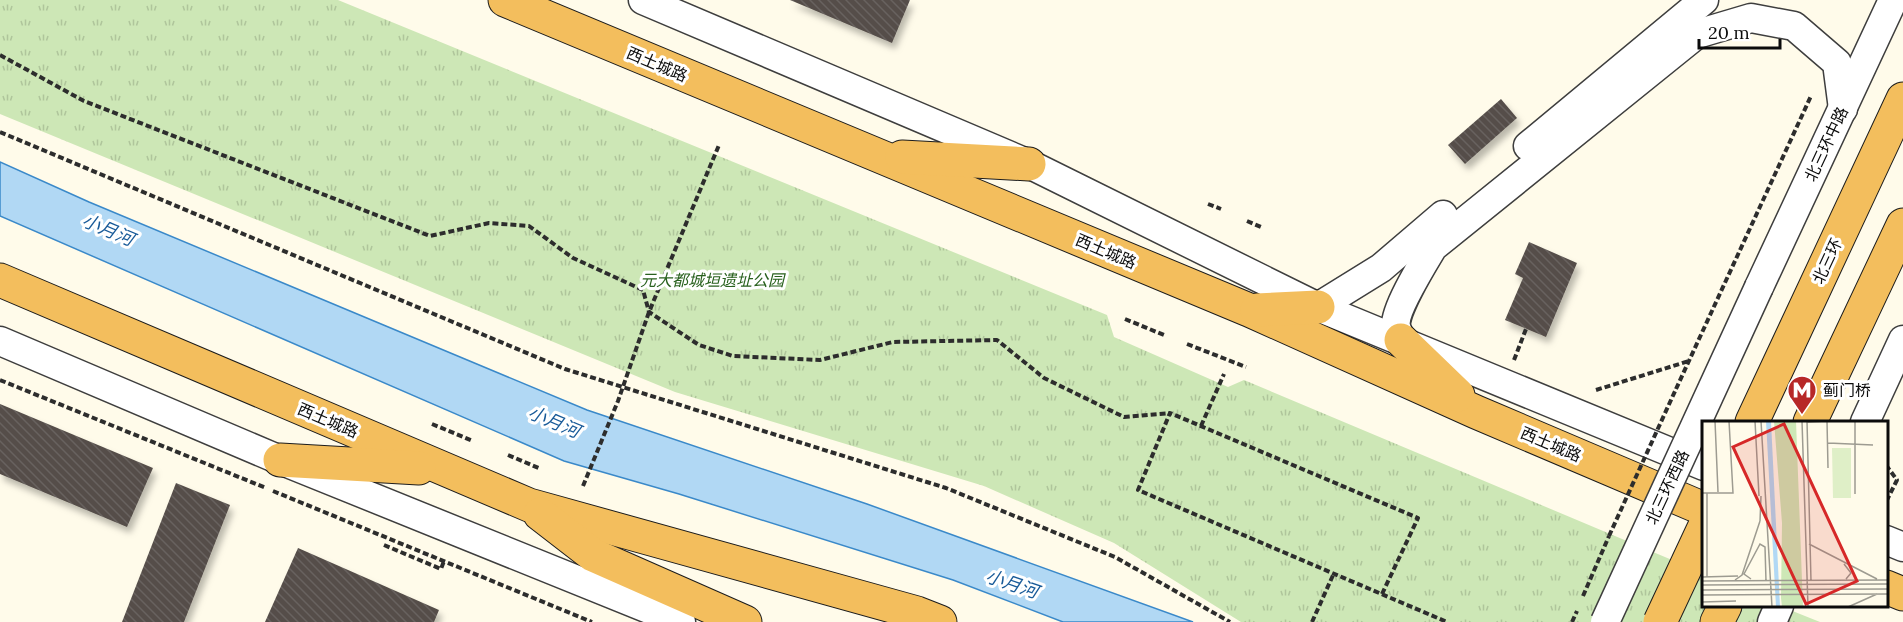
<svg xmlns="http://www.w3.org/2000/svg" width="1903" height="622" font-family="Lora,'Noto Sans SC',serif">
<style>
.park{fill:url(#park-tufts)}
.water{fill:#b1d8f4;stroke:#3a89c9;stroke-width:1.5}
.building{fill:url(#building-back-hatch);filter:url(#shadow)}
.lines{fill:none;stroke-linecap:round;stroke-linejoin:round}
.tertiary-casing{stroke:#3e3e3e;stroke-width:31}
.trunk-casing{stroke:#1c1c1c;stroke-width:35}
.path{stroke:#2d2d2d;stroke-width:4;stroke-dasharray:6 3;stroke-linecap:butt}
.tertiary{stroke:#fff;stroke-width:28}
.trunk{stroke:#f3be5d;stroke-width:33}
.tertiary-bridge-casing{stroke:#3e3e3e;stroke-width:31;stroke-linecap:butt}
.trunk-bridge-casing{stroke:#1c1c1c;stroke-width:35;stroke-linecap:butt}
.path-bridge{stroke:#2d2d2d;stroke-width:4;stroke-dasharray:6 3;stroke-linecap:butt}
.tertiary-bridge{stroke:#fff;stroke-width:28}
.trunk-bridge{stroke:#f3be5d;stroke-width:33}
.labels{text-anchor:middle;stroke-width:6;stroke-linejoin:round;paint-order:stroke}
.street-label{font-size:16px;fill:#0b0b0b;stroke:#fff}
.park-label{font-size:16px;font-style:italic;fill:#29611e;stroke:#fff}
.poi-label{font-size:16px;fill:#0b0b0b;stroke:#fff;text-anchor:start}
.water-label{font-size:18px;font-style:italic;fill:#195b99;stroke:#fff}
.inset-road{fill:none;stroke:#9d9b91;stroke-width:1.5}
.view{fill:#d62828;fill-opacity:0.15;stroke:#d62828;stroke-width:3}
.inset-edge{fill:none;stroke:#0b0b0b;stroke-width:3}
</style>
<defs>
<pattern id="park-tufts" width="24" height="20" patternUnits="userSpaceOnUse" patternTransform="scale(1.5)"><rect width="24" height="20" fill="#cde7b6"/><path d="M3 7l-1-3M5 7V3M7 7l1-3M15 17l-1-3M17 17v-4M19 17l1-3" fill="none" stroke="#afc59b"/></pattern>
<pattern id="building-back-hatch" width="6" height="6" patternUnits="userSpaceOnUse" patternTransform="scale(1.5)"><rect width="6" height="6" fill="#544d48"/><path d="M-1 5l2 2M0 0l6 6M5-1l2 2" fill="none" stroke="#68625e"/></pattern>
<filter id="shadow"><feDropShadow dx="3.5" dy="6" stdDeviation="3" flood-color="#0004"/></filter>
</defs>
<rect width="100%" height="100%" fill="#fffbea"/>
<!-- park -->
<polygon class="park" points="0,0 338,0 1107,315 1114,337 1228,387 1244,380 1703,573 1704,606 1780,606 1820,622 1241,622 1114,543 984,486 675,392 0,114"/>
<!-- water -->
<polygon class="water" points="0,162 89,202 587,410 867,504 1193,622 1063,622 953,580 679,494 564,461 0,216"/>
<!-- building -->
<g class="building">
<polygon points="790,0 910,0 892,43"/>
<polygon points="1501,99 1517,118 1465,164 1448,145"/>
<polygon points="1529,242 1577,263 1546,337 1505,320 1523,278 1515,274"/>
<polygon points="0,404 153,468 127,527 0,474"/>
<polygon points="176,483 230,505 184,622 122,622"/>
<polygon points="298,548 439,610 434,622 265,622"/>
</g>
<g class="lines">
<!-- tertiary casing -->
<g class="tertiary-casing">
<g id="tertiary">
<polyline points="643,0 1029,164 1318,307 1704,466"/>
<polyline points="1528,146 1704,0"/>
<polyline points="1759,287 1893,0"/>
<polyline points="1318,307 1381,268 1443,215"/>
<path d="M 1401,340 C 1400,336 1397,331 1396,327 C 1393,312 1424,262 1433,247 L 1697,34 L 1751,18 L 1794,26 L 1837,63 L 1843,109"/>
<polyline points="0,341 280,460 681,622"/>
<polyline points="1865,422 1903,340"/>
<polyline points="1886,540 1903,547"/>
<polyline points="1772,622 1779,606"/>
</g>
</g>
<!-- trunk casing -->
<g class="trunk-casing">
<g id="trunk">
<polyline points="505,0 1249,310 1476,412 1704,509"/>
<polyline points="902,157 1029,164"/>
<polyline points="0,280 529,505 917,613 940,622"/>
<polyline points="1257,310 1318,307"/>
<polyline points="1401,340 1458,395"/>
<polyline points="1752,422 1903,99"/>
<polyline points="1810,422 1903,225"/>
<polyline points="280,460 419,468"/>
<polyline points="540,514 593,555 745,622"/>
<polyline points="1886,587 1903,594"/>
<polyline points="1717,622 1725,606"/>
</g>
</g>
<!-- path -->
<g class="path">
<polyline points="0,55 84,101 430,236 489,223 529,226 573,258 643,290 649,312 699,345 733,356 820,360 893,342 997,340 1044,378 1124,417 1170,413"/>
<polyline points="0,132 565,369 946,488 1115,557 1230,622"/>
<polyline points="1208,204 1221,209"/>
<polyline points="1247,221 1261,227"/>
<polyline points="1125,319 1164,335"/>
<polyline points="1187,344 1246,367"/>
<polyline points="1514,360 1526,329"/>
<polyline points="0,380 266,488"/>
<polyline points="1676,389 1811,96"/>
<polyline points="1596,390 1689,361"/>
<polyline points="432,424 473,441"/>
<polyline points="1201,426 1224,374"/>
<polyline points="508,455 541,469"/>
<polyline points="1886,465 1897,480 1886,502"/>
<polyline points="583,486 618,401 649,312 719,145"/>
<polyline points="273,491 592,622"/>
<polyline points="384,545 441,569 444,561"/>
<polyline points="1382,594 1418,518 1170,413 1138,490 1447,622"/>
<polyline points="1583,596 1609,536"/>
<polyline points="1312,622 1334,573"/>
<polyline points="1572,622 1577,611"/>
</g>
<!-- tertiary -->
<use href="#tertiary" class="tertiary"/>
<!-- trunk -->
<use href="#trunk" class="trunk"/>
<!-- tertiary-bridge casing -->
<g class="tertiary-bridge-casing">
<polyline id="tertiary-bridge" points="1605,622 1759,287"/>
</g>
<!-- trunk-bridge casing -->
<g class="trunk-bridge-casing">
<polyline id="trunk-bridge" points="1660,622 1704,528"/>
</g>
<!-- path-bridge -->
<polyline class="path-bridge" points="1609,536 1676,389"/>
<!-- tertiary-bridge -->
<use href="#tertiary-bridge" class="tertiary-bridge"/>
<!-- trunk-bridge -->
<use href="#trunk-bridge" class="trunk-bridge"/>
</g>
<!-- icons -->
<defs>
<g id="metro-pin" transform="scale(1.5)"><path d="M0 17L-7.5 6A9.5 9.5 0 1 1 7.5 6Z" fill="#b72828" stroke="#fff"/><path d="M-5.5 5V-5H-3L0 0L3-5H5.5V5H3V-.5L0 4L-3-.5V5Z" fill="#fff"/></g>
</defs>
<g fill-rule="evenodd">
<use href="#metro-pin" x="1802" y="390"/>
</g>
<g class="labels">
<!-- street labels -->
<g class="street-label">
<text transform="translate(657 64) rotate(23)" y="6">西土城路</text>
<text transform="translate(1826 144) rotate(-65)" y="6">北三环中路</text>
<text transform="translate(1106 251) rotate(23)" y="6">西土城路</text>
<text transform="translate(1827 261) rotate(-65)" y="6">北三环</text>
<text transform="translate(328 420) rotate(23)" y="6">西土城路</text>
<text transform="translate(1551 444) rotate(23)" y="6">西土城路</text>
<text transform="translate(1667 487) rotate(-65)" y="6">北三环西路</text>
</g>
<!-- park labels -->
<g class="park-label">
<text x="712" y="286">元大都城垣遗址公园</text>
</g>
<!-- poi labels -->
<g class="poi-label">
<text x="1823" y="396">蓟门桥</text>
</g>
<!-- water labels -->
<g class="water-label">
<text transform="translate(108 230) rotate(23)" y="6">小月河</text>
<text transform="translate(554 422) rotate(23)" y="6">小月河</text>
<text transform="translate(1012 584) rotate(19)" y="6">小月河</text>
</g>
</g>
<!-- overview -->
<g transform="translate(1702 421)">
<rect width="186" height="186" fill="#fffbea"/>
<path d="M 72,0 L 94,0 L 101,186 L 80,186 L 79,177 L 80,102 Z" fill="#cde7b6"/>
<path d="M 130,27 L 149,27 L 149,77 L 131,77 Z" fill="#dfefc7"/>
<path d="M 64,0 L 69,0 L 78,186 L 74,186 Z" fill="#b1d8f4"/>
<path class="inset-road" d="M 13,0 L 16,71M 53,0 L 57,75M 59,0 L 70,186M 100,0 L 106,186M 105,0 L 109,160M 125,0 L 126,47M 105,1 L 125,0M 126,22 L 171,24M 0,72 L 31,72 L 27,0M 153,73 L 153,0M 58,100 L 59,75M 107,123 L 175,158M 142,143 L 149,152 L 144,158M 0,156 L 36,155M 5,156 L 5,72M 49,158 L 42,153 L 58,123 L 63,126 L 64,160M 33,159 L 40,154 L 58,100M 0,160 L 186,159M 0,164 L 186,163M 0,169 L 186,168M 0,174 L 186,173M 0,181 L 34,180M 146,186 L 175,173"/>
<path class="view" d="M 82,3 L 155,160 L 104,183 L 31,26 Z"/>
<rect width="186" height="186" class="inset-edge"/>
</g>
<!-- scale -->
<path d="M1699 39v9h81v-9" fill="none" stroke="#0b0b0b" stroke-width="3"/>
<text x="1708" y="39" font-size="18" fill="#0b0b0b" stroke="#ffffff" stroke-width="4.5" paint-order="stroke">20 m</text>
</svg>
